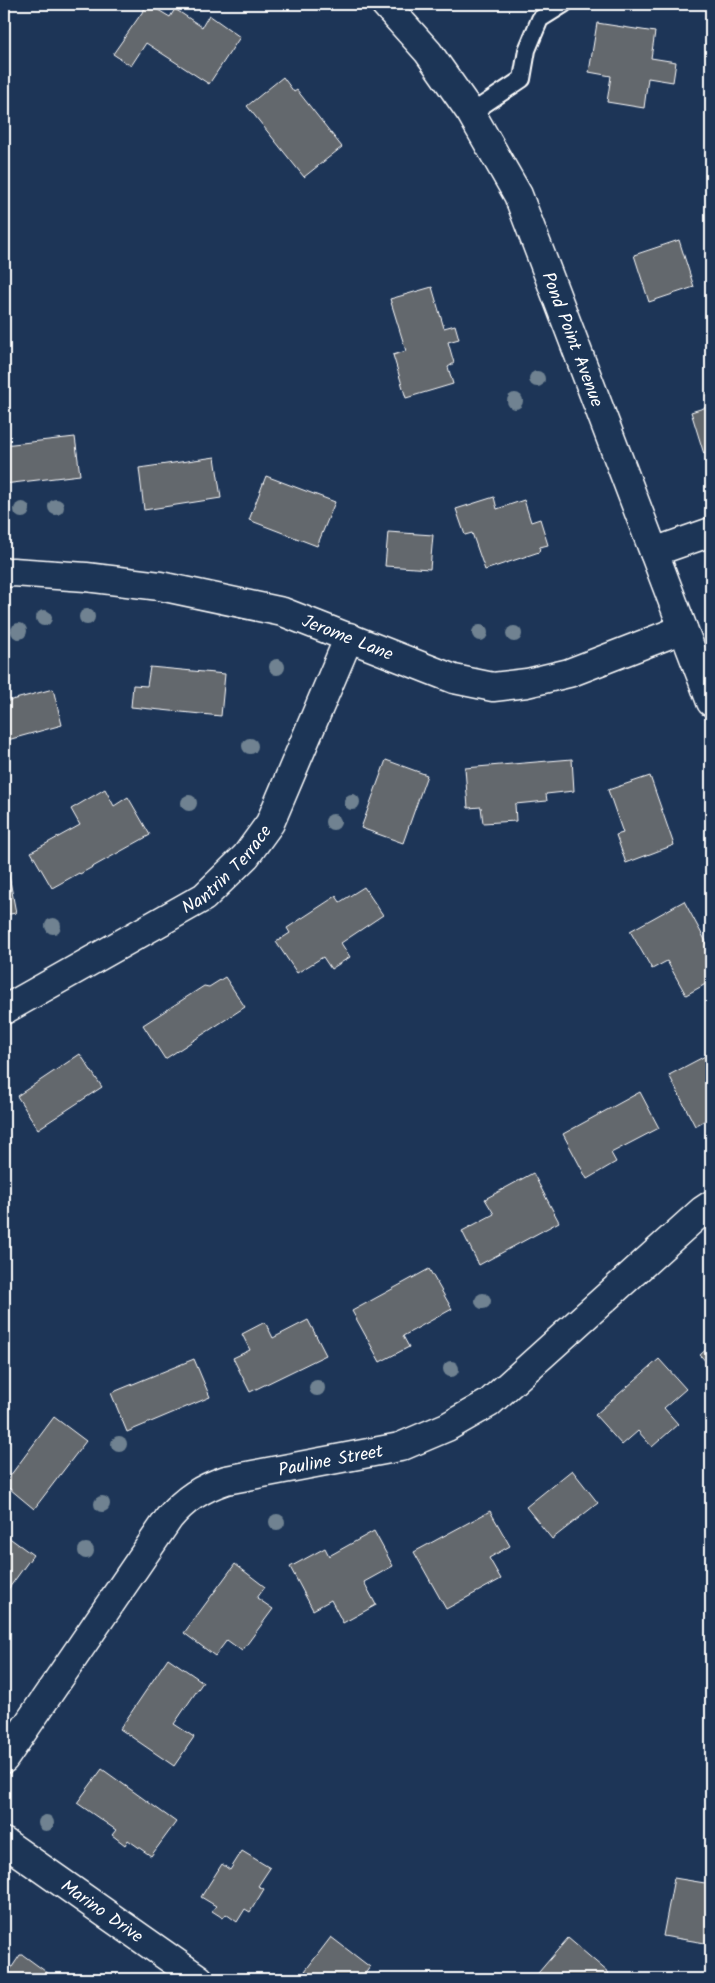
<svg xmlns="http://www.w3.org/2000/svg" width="715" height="1983" font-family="Kalam,sans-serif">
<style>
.building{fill:#63676d;stroke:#fff}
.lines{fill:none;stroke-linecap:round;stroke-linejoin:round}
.service-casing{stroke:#fff;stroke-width:20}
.minor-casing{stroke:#fff;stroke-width:31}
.secondary-casing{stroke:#fff;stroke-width:31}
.service{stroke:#1d3557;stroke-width:16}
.minor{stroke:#1d3557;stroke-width:28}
.secondary{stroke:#1d3557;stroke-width:28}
.tree{fill:#6f8291}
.labels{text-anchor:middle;stroke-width:4;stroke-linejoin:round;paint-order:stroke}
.street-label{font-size:18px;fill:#fff;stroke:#1d3557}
</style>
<rect width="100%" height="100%" fill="#1d3557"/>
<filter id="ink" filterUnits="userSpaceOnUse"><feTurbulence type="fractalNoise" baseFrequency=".02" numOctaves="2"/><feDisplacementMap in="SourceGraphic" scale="10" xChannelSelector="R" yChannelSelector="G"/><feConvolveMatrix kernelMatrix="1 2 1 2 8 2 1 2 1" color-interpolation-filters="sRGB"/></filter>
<g filter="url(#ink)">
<!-- building -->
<g class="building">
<polygon points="148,4 170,17 175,9 202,27 209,15 240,37 209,84 146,43 131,66 113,54"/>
<polygon points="597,23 655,32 651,58 676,62 673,82 648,78 644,108 607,102 611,76 589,72"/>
<polygon points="283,77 294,92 297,90 342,147 304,177 247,106"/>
<polygon points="679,240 694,287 649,302 634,255"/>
<polygon points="432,287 444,328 455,325 459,339 448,342 454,363 448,367 453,384 406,398 393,355 406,351 390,299"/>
<polygon points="711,391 711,452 704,454 691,412 710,406 706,393"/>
<polygon points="75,437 80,475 4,484 4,445"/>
<polygon points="215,457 221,498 144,510 139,468"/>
<polygon points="266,476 335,502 317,546 249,520"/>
<polygon points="494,497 497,509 524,500 531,522 540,519 548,545 540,547 539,552 485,570 472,533 465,535 456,509"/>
<polygon points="388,532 433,535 430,569 385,566"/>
<polygon points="150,667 225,674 221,716 131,707 133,685 147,686"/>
<polygon points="53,689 62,725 4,741 4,702"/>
<polygon points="572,759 574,791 546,794 547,801 515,804 516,821 483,823 481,807 468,808 465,768"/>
<polygon points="386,760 427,775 403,843 361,828"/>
<polygon points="650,776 674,845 626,863 616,835 623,833 608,790"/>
<polygon points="105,789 114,806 128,797 150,835 80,874 79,873 52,888 31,852 80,825 71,809"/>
<polygon points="4,870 8,870 16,913 4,915"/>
<polygon points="364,887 383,915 341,943 350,957 331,969 323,957 297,973 276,942 290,933 287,928 336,896 340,902"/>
<polygon points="684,901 711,951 711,981 686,995 667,961 652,969 630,931"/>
<polygon points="225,977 245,1007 165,1059 143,1025 204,986 209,987"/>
<polygon points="711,1053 711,1117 695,1126 669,1075"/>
<polygon points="80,1054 102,1087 38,1129 17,1096"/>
<polygon points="640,1092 659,1128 611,1153 616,1162 587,1179 563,1134"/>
<polygon points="533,1173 559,1222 479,1265 462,1231 494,1214 485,1199"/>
<polygon points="429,1269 452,1309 403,1336 409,1347 380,1362 352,1311"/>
<polygon points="308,1320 326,1355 250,1392 233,1358 250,1350 242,1334 265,1322 273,1338"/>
<polygon points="711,1345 711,1367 700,1355"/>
<polygon points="194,1359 210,1397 127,1432 111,1393"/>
<polygon points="659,1359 686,1389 664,1408 678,1424 652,1447 638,1431 622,1445 595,1415"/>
<polygon points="54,1417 86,1441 34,1509 4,1484"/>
<polygon points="572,1470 598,1503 552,1539 526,1507"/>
<polygon points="490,1511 510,1546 489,1558 501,1579 446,1609 414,1552"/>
<polygon points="374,1531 393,1566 364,1582 376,1605 343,1623 331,1600 313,1610 290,1567 325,1548 329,1556"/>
<polygon points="4,1534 33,1555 4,1595"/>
<polygon points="235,1564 265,1587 257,1598 273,1609 242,1651 227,1640 215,1656 184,1633"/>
<polygon points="168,1658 203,1682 174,1724 194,1737 174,1766 120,1729"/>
<polygon points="102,1769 176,1822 151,1856 128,1840 125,1845 112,1835 116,1830 77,1803"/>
<polygon points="242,1851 270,1868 258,1886 264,1889 250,1912 245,1909 237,1922 226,1914 223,1918 212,1911 216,1906 201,1897 222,1864 230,1870"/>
<polygon points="674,1878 711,1884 711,1944 663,1936"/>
<polygon points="331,1937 370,1967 361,1979 317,1979 305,1971"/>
<polygon points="568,1938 609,1973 604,1979 533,1979"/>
<polygon points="20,1955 23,1955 56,1979 4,1979"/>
</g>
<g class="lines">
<!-- service casing -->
<g class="service-casing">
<polyline id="service" points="471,113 522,79 527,50 540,19 564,4"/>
</g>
<!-- minor casing -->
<g class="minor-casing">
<g id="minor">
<polyline points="654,552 711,532"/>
<path id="s1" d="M 4,573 L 13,572 L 86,577 L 160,586 L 283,612 L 454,679 L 493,687 L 527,683 L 569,673 L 683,629"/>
<path id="s2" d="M 4,1010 L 204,897 L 246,856 L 270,823 L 349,637"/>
<path id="s3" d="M 4,1759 L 169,1518 C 185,1499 202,1488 226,1480 L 400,1447 L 447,1427 L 489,1403 L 702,1211 L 711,1205"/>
<path id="s4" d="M 4,1842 L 199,1979"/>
</g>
</g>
<!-- secondary casing -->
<g class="secondary-casing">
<g id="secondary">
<path id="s5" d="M 385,4 L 428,52 L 471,113 L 518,195 L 711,702"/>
</g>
</g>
<!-- service -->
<use href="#service" class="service"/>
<!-- minor -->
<use href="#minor" class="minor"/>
<!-- secondary -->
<use href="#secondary" class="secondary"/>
</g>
<!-- trees -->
<g class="tree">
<circle cx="537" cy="379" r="8"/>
<circle cx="515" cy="401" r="8"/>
<circle cx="56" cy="507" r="8"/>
<circle cx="22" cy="510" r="8"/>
<circle cx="87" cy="617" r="8"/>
<circle cx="44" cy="618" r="8"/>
<circle cx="19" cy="631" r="8"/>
<circle cx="480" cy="633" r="8"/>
<circle cx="514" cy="634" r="8"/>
<circle cx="277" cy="667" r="8"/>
<circle cx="250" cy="746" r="8"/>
<circle cx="352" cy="802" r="8"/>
<circle cx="189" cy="803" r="8"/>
<circle cx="333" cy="822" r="8"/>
<circle cx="53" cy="926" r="8"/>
<circle cx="483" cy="1301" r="8"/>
<circle cx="451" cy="1369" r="8"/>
<circle cx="317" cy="1388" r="8"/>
<circle cx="119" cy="1444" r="8"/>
<circle cx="102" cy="1504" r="8"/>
<circle cx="277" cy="1522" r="8"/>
<circle cx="86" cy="1551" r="8"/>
<circle cx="46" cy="1823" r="8"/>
</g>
</g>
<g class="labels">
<!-- street labels -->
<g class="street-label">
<text dy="6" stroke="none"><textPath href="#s5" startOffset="388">Pond Point Avenue</textPath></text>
<text dy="6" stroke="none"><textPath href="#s1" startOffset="352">Jerome Lane</textPath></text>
<text dy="6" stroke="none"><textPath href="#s2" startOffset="265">Nantrin Terrace</textPath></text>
<text dy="6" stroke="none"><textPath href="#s3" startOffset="468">Pauline Street</textPath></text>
<text dy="6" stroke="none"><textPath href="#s4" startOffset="120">Marino Drive</textPath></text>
</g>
</g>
<!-- margin -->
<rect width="715" height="1983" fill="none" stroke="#1d3557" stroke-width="20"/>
<rect x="10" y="10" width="695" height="1963" fill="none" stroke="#fff" stroke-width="2" filter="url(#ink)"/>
</svg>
